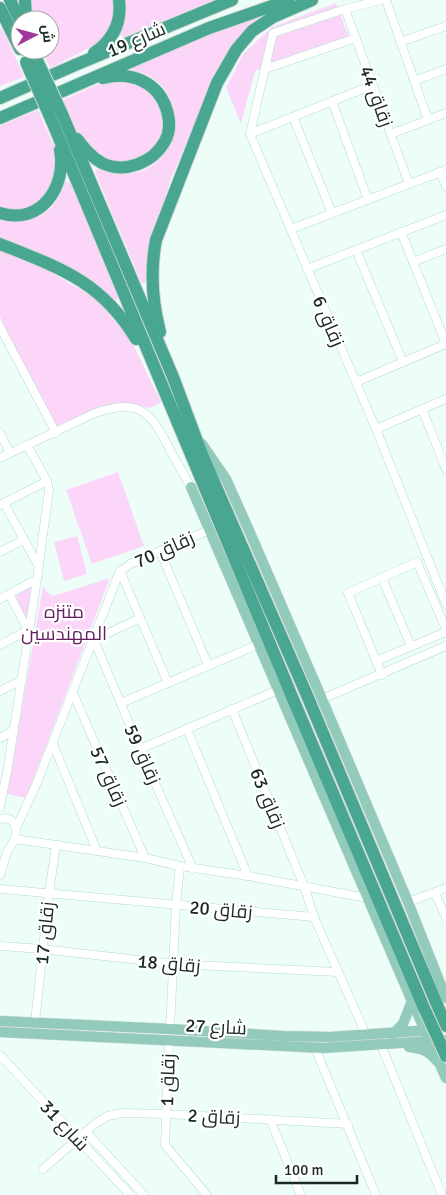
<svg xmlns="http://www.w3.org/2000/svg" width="446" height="1195" font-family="Signika,Cairo,sans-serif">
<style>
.green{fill:#fcd6f8}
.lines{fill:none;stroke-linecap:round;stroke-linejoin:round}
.minor-casing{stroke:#b1dccf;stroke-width:9}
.major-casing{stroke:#d6d9d8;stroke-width:11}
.highway-casing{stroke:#d6d9d8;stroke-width:14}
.minor{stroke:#fff;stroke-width:8}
.major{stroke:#92cabc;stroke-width:10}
.highway{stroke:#49a690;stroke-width:12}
.highway-bridge-casing{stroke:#d6d9d8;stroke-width:14;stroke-linecap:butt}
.highway-bridge{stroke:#49a690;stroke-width:12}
.labels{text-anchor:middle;stroke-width:4.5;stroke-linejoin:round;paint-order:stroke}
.street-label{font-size:19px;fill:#192a25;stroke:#fff}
.park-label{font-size:19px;fill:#651e61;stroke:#fff}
</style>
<rect width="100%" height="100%" fill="#edfef9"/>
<!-- green -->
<g class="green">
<polygon points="30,0 116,0 117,6 106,38 93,46 50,68 42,50 50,50 50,20 30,20"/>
<polygon points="124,0 214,0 124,37 117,34"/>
<polygon points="336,3 350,40 255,71 241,123 226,88 243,54 272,27"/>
<path d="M 256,16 L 258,22 L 216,75 L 170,181 L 153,236 L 149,280 L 142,284 L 95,172 L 99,167 C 165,199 200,111 153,78 C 147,74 138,72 132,70 L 134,65 Z"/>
<polygon points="0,27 5,34 24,77 0,86"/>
<path d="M 121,78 L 153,90 C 167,124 168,131 143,159 L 108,163 L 81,141 L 63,100 L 101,83 Z"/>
<polygon points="38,110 56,151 58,164 46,197 27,209 17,210 0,207 0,126"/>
<path d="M 64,181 L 71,183 L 119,299 L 113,301 C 81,267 43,255 0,238 L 0,220 C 20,222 46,220 57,200 C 60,194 62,187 64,181 Z"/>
<path d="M 0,251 L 42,267 L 96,299 L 132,342 L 161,402 L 150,408 C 109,399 91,411 55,427 L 0,317 Z"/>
<polygon points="118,472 144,546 92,564 66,490"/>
<polygon points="77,536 87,574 64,581 54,542"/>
<polygon points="110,578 26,798 7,794 43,586 49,594 53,596"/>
<polygon points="32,587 27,620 15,595"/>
</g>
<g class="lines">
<!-- minor casing -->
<g class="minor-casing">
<g id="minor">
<polyline points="381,0 345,9 273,33 250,134 376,429 446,604"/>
<polyline points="386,0 428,120"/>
<polyline points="345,9 409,184"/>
<polyline points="400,42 446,26"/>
<polyline points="265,69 356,38"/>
<polyline points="414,81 446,69"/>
<polyline points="332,101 368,200"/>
<polyline points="293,117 332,213"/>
<polyline points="250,134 373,85"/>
<polyline points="391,134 446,113"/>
<polyline points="440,172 446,186"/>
<polyline points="291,229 446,170"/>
<polyline points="401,232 446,344"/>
<polyline points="356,250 403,362"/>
<polyline points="413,262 446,249"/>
<polyline points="307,269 446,215"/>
<polyline points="0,327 56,433"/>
<polyline points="356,382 446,344"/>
<polyline points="422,409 446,469"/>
<polyline points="376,429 446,399"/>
<polyline points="0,433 10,453"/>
<path d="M 0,458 L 95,413 C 140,398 151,412 170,450 C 177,463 184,475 191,487"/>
<polyline points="4,503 39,567"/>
<polyline points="0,505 47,481"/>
<polyline points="160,551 208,665"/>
<polyline points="0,552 23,540"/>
<polyline points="120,571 168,683"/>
<polyline points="382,578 411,646"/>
<polyline points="0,599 37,579"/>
<polyline points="140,618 94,640 140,749 193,869"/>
<polyline points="0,645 28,630 9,594"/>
<polyline points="376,661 446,632"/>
<polyline points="382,675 348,593 417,562 446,629"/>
<polyline points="0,691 22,680"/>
<polyline points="73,693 145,858"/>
<polyline points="322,699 446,646"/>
<polyline points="121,703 259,644"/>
<polyline points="232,709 304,886 314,917"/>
<polyline points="187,729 248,876"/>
<polyline points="0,738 14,730"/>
<polyline points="53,744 97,851"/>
<polyline points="140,749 278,690"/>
<polyline points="0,807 8,767 37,579 49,490 47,481 27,445"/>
<path d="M 0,819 C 13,815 18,827 15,838 C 14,843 9,847 7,852 C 4,860 3,868 0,875"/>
<polyline points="16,828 36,785 119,573 130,564 209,530"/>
<polyline points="15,839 145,858 180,866 248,876 367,898"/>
<polyline points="0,889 314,917 366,1035"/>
<polyline points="435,893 446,918"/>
<polyline points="408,902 446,888"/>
<polyline points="0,946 42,949 174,964 338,972"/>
<polyline points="35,1022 49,893 56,845"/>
<polyline points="170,1029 176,905 180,866"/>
<polyline points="169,1041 165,1145 207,1195"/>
<polyline points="381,1045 442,1195"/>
<polyline points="315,1048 376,1195"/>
<polyline points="0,1055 130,1195"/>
<polyline points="270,1119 301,1195"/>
<polyline points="86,1132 144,1195"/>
<polyline points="43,1169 96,1123 108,1116 122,1113 166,1114 348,1124"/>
</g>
</g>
<!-- major casing -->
<g class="major-casing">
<g id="major">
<polyline points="202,444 226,479 251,535 322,699 408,902 446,998"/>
<polyline points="191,487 412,1001 446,1078"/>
<polyline points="0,1021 170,1029 283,1036 330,1037 430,1030"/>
<polyline points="0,1032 323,1048 446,1040"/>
<polyline points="393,1034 403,1024 412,1001"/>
<path d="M 409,1047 C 421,1048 429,1051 437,1061"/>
</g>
</g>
<!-- highway casing -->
<g class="highway-casing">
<g id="highway">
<polyline points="10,0 20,21"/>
<polyline points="25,0 26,20"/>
<polyline points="0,8 20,49"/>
<path d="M 94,53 C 113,40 122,23 119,0"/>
<polyline points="0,98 75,65 232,0"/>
<polyline points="62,114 173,377 203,457 306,693 446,1026"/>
<polyline points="0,118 209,28 289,0"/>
<polyline points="51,119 293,699 424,1008"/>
<path d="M 77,139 C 84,148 91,157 102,163 C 124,174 153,163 165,141 C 170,132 170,121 167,111 C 159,82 131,71 103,78"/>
<path d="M 0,213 C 41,226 67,186 60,150"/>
<path d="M 0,244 C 60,268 101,281 136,339"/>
<path d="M 160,332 C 152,301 150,271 156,240 L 217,83 L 236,50 L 252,31 L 273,17 L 312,0"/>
</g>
</g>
<!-- minor -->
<use href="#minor" class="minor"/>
<!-- major -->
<use href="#major" class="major"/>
<!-- highway -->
<use href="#highway" class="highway"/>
<!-- highway-bridge casing -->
<g class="highway-bridge-casing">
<g id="highway-bridge">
<polyline points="36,58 62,114"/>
<polyline points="26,62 51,119"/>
<polyline points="424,1008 446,1056"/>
</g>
</g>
<!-- highway-bridge -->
<use href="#highway-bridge" class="highway-bridge"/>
</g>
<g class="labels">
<!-- street labels -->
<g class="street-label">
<text transform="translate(136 39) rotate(-23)" y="7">شارع 19</text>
<text transform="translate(377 96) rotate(70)" y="7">زقاق 44</text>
<text transform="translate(329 321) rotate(67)" y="7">زقاق 6</text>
<text transform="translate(164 549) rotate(-24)" y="7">زقاق 70</text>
<text transform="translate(143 754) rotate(66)" y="7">زقاق 59</text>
<text transform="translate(109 776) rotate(66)" y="7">زقاق 57</text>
<text transform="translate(268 798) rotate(68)" y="7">زقاق 63</text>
<text transform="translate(221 909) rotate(5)" y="7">زقاق 20</text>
<text transform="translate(44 933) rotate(-84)" y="7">زقاق 17</text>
<text transform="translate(169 963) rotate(5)" y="7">زقاق 18</text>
<text transform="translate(216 1026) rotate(3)" y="7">شارع 27</text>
<text transform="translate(167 1080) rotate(-88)" y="7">زقاق 1</text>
<text transform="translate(214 1116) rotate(3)" y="7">زقاق 2</text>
<text transform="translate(65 1125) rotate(47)" y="7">شارع 31</text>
</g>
<!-- park labels -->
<g class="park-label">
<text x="64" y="618">متنزه<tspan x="64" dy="22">المهندسين</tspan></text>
</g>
</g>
<!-- north arrow -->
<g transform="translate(35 35) rotate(84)"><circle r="24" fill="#ffffff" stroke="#a3aaa8"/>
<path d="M0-4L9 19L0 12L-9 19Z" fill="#a0379a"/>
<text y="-8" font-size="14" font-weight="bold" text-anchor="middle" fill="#192a25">ش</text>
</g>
<!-- scale -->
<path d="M276 1175v8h81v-8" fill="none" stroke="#192a25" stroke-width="2.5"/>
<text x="284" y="1175" font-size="15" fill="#192a25" stroke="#ffffff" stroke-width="4" paint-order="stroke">100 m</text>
</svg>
